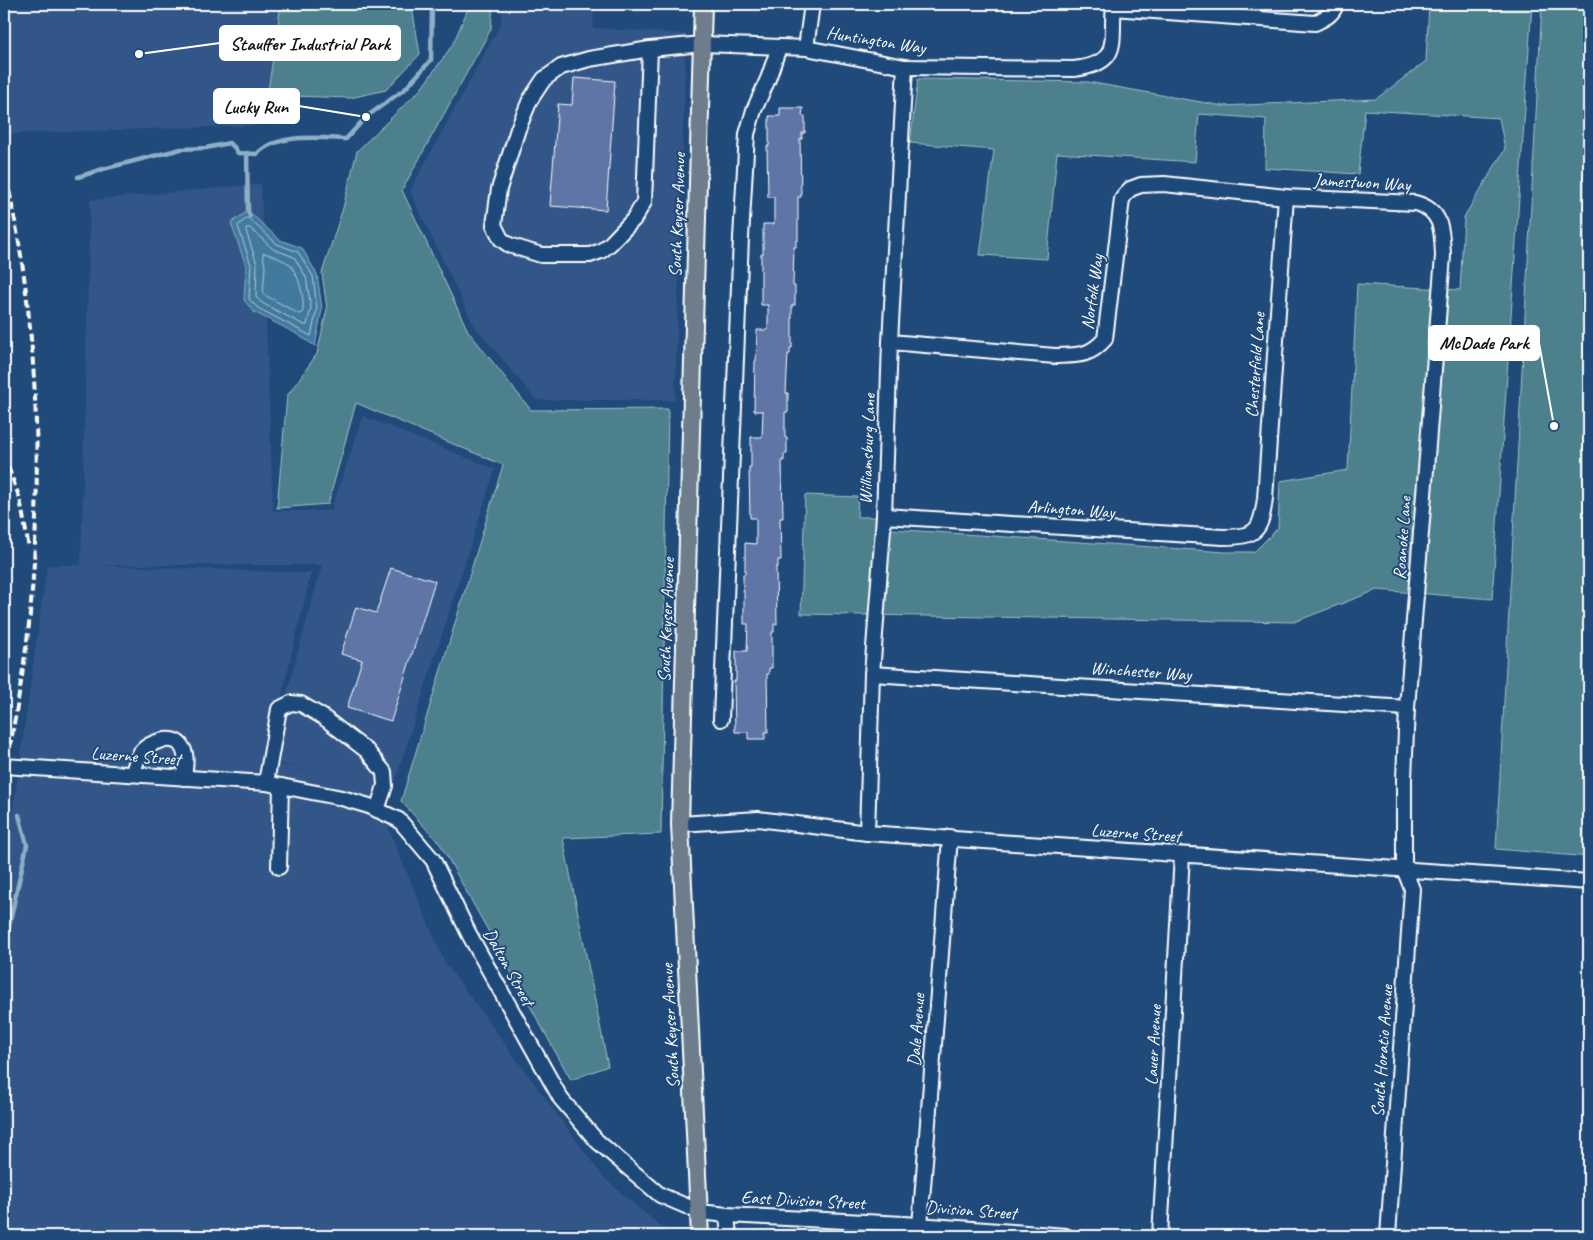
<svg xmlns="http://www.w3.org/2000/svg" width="1593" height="1240" font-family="Caveat,sans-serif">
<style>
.built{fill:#325787;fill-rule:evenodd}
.green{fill:#4d808d;stroke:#a6c0c6}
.water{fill:#427a9e;stroke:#8eafc5}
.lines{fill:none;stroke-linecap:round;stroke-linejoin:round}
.shore{stroke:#b3cad8;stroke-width:1}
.stream{stroke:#8eafc5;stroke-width:4.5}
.building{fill:#5f75a6;stroke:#fff}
.minor-casing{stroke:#fff;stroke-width:18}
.major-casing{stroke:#fff;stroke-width:20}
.minor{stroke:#1f4a7a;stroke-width:14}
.major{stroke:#6d7d8c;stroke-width:16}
.rail{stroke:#fff;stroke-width:4;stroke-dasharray:8 4;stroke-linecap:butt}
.labels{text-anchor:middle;stroke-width:4;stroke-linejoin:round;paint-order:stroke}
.street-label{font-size:18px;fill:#fff;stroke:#1f4a7a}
.leader{fill:none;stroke:#fff;stroke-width:2}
.callout-dot{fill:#fff;stroke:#1f4a7a;stroke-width:2}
.callout{fill:#fff;stroke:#fff;stroke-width:2}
.callout-label{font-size:19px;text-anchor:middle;font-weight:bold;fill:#111}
</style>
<rect width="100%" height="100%" fill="#1f4a7a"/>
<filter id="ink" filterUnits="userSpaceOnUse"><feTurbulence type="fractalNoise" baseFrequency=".02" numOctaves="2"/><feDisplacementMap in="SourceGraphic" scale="10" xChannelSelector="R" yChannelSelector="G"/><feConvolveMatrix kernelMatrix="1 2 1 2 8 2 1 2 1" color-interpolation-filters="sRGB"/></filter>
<g filter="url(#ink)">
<!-- built -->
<g class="built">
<polygon points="4,4 281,4 263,125 4,134"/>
<polygon points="502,4 594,4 593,28 686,34 675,400 536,400 473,324 410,191 501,23"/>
<path d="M 261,184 L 273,511 L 331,511 L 363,416 L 495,469 L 391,794 L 372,789 L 444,961 L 604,1178 L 672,1236 L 4,1236 L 4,874 L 47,565 L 81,565 L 90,200 ZM 93,565 L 322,565 L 268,760 L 322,775 L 266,761 L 311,573 Z"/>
</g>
<!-- green -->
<g class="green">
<polygon points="281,4 420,4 413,13 420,54 386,90 350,98 293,96 266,105"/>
<polygon points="470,4 493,4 491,29 402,190 468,331 531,410 668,409 661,834 563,838 608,1066 571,1080 440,844 401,801 503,465 356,403 328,504 277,508 287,396 317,354 327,309 322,273 343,208 357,151 421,89 453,44"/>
<polygon points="1429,4 1532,4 1492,599 1377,590 1294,622 801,614 805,495 858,497 857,517 877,517 876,528 1225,552 1254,552 1278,528 1280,481 1348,470 1357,284 1460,290 1464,217 1505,149 1499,118 1365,110 1358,174 1265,168 1266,119 1199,114 1195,162 1057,153 1047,259 980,255 994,150 910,143 918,79 1088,82 1223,106 1376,99 1426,61"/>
<polygon points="1542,4 1589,4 1589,857 1496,849"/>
</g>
<!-- water -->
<polygon class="water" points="248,211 280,240 302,248 317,274 322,309 315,346 295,333 254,312 244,300 246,266 231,223"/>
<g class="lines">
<!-- shore -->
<g class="shore">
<polygon points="248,218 277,244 298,252 313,276 317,309 311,336 258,308 249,299 251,265 238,226"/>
<polygon points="247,228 250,228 273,249 294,257 306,277 311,308 307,325 304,325 262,303 256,297 257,264 246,231"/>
<path d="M 264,253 C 269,254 286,261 289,264 C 299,273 306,302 302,313 L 299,314 L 263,294 L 265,266 L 263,255 Z"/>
</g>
<!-- stream -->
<g class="stream">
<polyline points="247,153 248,211 250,216"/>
<path d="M 78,177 L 103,169 L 181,149 L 206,148 L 229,143 L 234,147 L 238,153 L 257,154 C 277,133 319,138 346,139 L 366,117 L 405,89 L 431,60 L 432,8 L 436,4"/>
<polyline points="4,948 27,845 19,815"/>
</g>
</g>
<!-- building -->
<g class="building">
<polygon points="574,78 615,81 606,210 550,206 558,104 572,105"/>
<polygon points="780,108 803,108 802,116 805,116 805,133 802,133 802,139 800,139 801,197 798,197 798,241 796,241 796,247 794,247 793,286 795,286 795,305 792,305 792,348 790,348 790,354 788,354 786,393 788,393 788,412 785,412 785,438 787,438 787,454 784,454 784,461 782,460 783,518 780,518 781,560 778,560 778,567 776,567 777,624 774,624 774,632 772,632 772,668 769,668 769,674 767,674 768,732 765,732 765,739 748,739 748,732 735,732 734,681 736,681 736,651 747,651 748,624 744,624 744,591 743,591 743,574 745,574 745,543 756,544 756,518 750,518 749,467 751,467 751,437 762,437 763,411 754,411 755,361 756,361 757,330 768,330 768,305 761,305 761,254 763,254 763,224 774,224 774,197 768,197 767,146 769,146 769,116 780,116"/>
<polygon points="391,568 435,581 391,721 347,708 362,660 341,654 356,607 376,613"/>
</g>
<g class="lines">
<!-- minor casing -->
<g class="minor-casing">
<g id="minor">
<path d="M 1113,8 L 1315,23 C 1325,18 1333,15 1336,4"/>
<polyline points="806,48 812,4"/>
<path d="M 650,49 L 644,202 L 634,219 L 610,244 L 601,251 L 590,255 L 541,255 L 509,245 L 501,239 L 494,225 L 499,189 L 518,129 L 530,100 L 544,79 L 561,67 L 589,59 L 650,49 L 702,44 L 806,48 L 905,67 L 1074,69 C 1123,63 1110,42 1114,4"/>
<path d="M 890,342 L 1055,356 C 1078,355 1089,357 1105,339 L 1122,199 L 1130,189 L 1141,185 L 1164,184 L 1286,197 L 1415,203 C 1443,210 1442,232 1443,256 L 1407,708 L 1404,778 L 1404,869 L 1412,889 L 1388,1236"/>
<path d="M 884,516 L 1223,537 C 1257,537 1261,531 1265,498 L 1286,197"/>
<polyline points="872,674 1407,708"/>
<polyline points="721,719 741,238 747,134 754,110 768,79 779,47"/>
<polyline points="4,766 266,783 342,798 369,806 399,820 433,860 469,934 561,1099 597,1141 660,1195 700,1212 727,1215 904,1224 1066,1236"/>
<path d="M 132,774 C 135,767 137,758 141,752 C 148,742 175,733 182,747 C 188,755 185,768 184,778"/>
<polyline points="266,783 279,709 291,703 301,704 323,717 367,751 384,772 385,786 377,810"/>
<polyline points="680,824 758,819 867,833 1589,882"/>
<polyline points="867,833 872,674 884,516 890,342 905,67"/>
<polyline points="279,867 281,786"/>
<polyline points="727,1215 729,1236"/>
<polyline points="920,1226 950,837"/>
<polyline points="1160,1236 1182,855"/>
</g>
</g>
<!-- major casing -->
<g class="major-casing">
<polyline id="major" points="700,1236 680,824 703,4"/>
</g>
<!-- minor -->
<use href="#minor" class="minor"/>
<!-- major -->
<use href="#major" class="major"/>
<!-- rail -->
<g class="rail">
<path d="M 4,168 C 38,311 44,478 29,624 C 23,677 13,729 4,781"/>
<polyline points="4,456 20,499 29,548"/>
</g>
</g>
</g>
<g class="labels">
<!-- street labels -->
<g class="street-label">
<text transform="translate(876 40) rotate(9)" y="6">Huntington Way</text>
<text transform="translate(1362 182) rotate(3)" y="6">Jamestwon Way</text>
<text transform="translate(677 215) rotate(-88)" y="6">South Keyser Avenue</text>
<text transform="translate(1092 292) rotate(-82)" y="6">Norfolk Way</text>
<text transform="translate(1255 365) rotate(-86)" y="6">Chesterfield Lane</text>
<text transform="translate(867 449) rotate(-88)" y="6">Williamsburg Lane</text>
<text transform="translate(1071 509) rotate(4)" y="6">Arlington Way</text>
<text transform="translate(1402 538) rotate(-86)" y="6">Roanoke Lane</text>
<text transform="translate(666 620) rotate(-88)" y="6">South Keyser Avenue</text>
<text transform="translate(1141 671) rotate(4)" y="6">Winchester Way</text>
<text transform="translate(136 756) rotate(4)" y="6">Luzerne Street</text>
<text transform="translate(1136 833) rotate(4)" y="6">Luzerne Street</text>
<text transform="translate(509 967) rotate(61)" y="6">Dalton Street</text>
<text transform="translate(670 1026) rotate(-93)" y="6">South Keyser Avenue</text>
<text transform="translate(916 1030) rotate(-86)" y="6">Dale Avenue</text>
<text transform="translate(1153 1045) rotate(-87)" y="6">Lauer Avenue</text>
<text transform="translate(1382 1051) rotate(-86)" y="6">South Horatio Avenue</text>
<text transform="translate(803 1200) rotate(3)" y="6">East Division Street</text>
<text transform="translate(971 1210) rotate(4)" y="6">Division Street</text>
</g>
</g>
<!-- callouts -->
<path class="leader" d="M139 54L220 43M366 117L299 106M1554 426L1539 343"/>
<g class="callout-dot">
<circle cx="139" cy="54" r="5"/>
<circle cx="366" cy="117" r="5"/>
<circle cx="1554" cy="426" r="5"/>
</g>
<g class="callout">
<rect x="220" y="26" width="180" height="34" rx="5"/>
<rect x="214" y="89" width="85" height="34" rx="5"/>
<rect x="1429" y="326" width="110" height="34" rx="5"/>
</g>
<g class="callout-label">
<text x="310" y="50">Stauffer Industrial Park</text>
<text x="256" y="113">Lucky Run</text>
<text x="1484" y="349">McDade Park</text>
</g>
<!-- margin -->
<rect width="1593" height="1240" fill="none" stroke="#1f4a7a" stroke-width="20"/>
<rect x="10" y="10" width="1573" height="1220" fill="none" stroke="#fff" stroke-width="2" filter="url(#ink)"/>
</svg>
